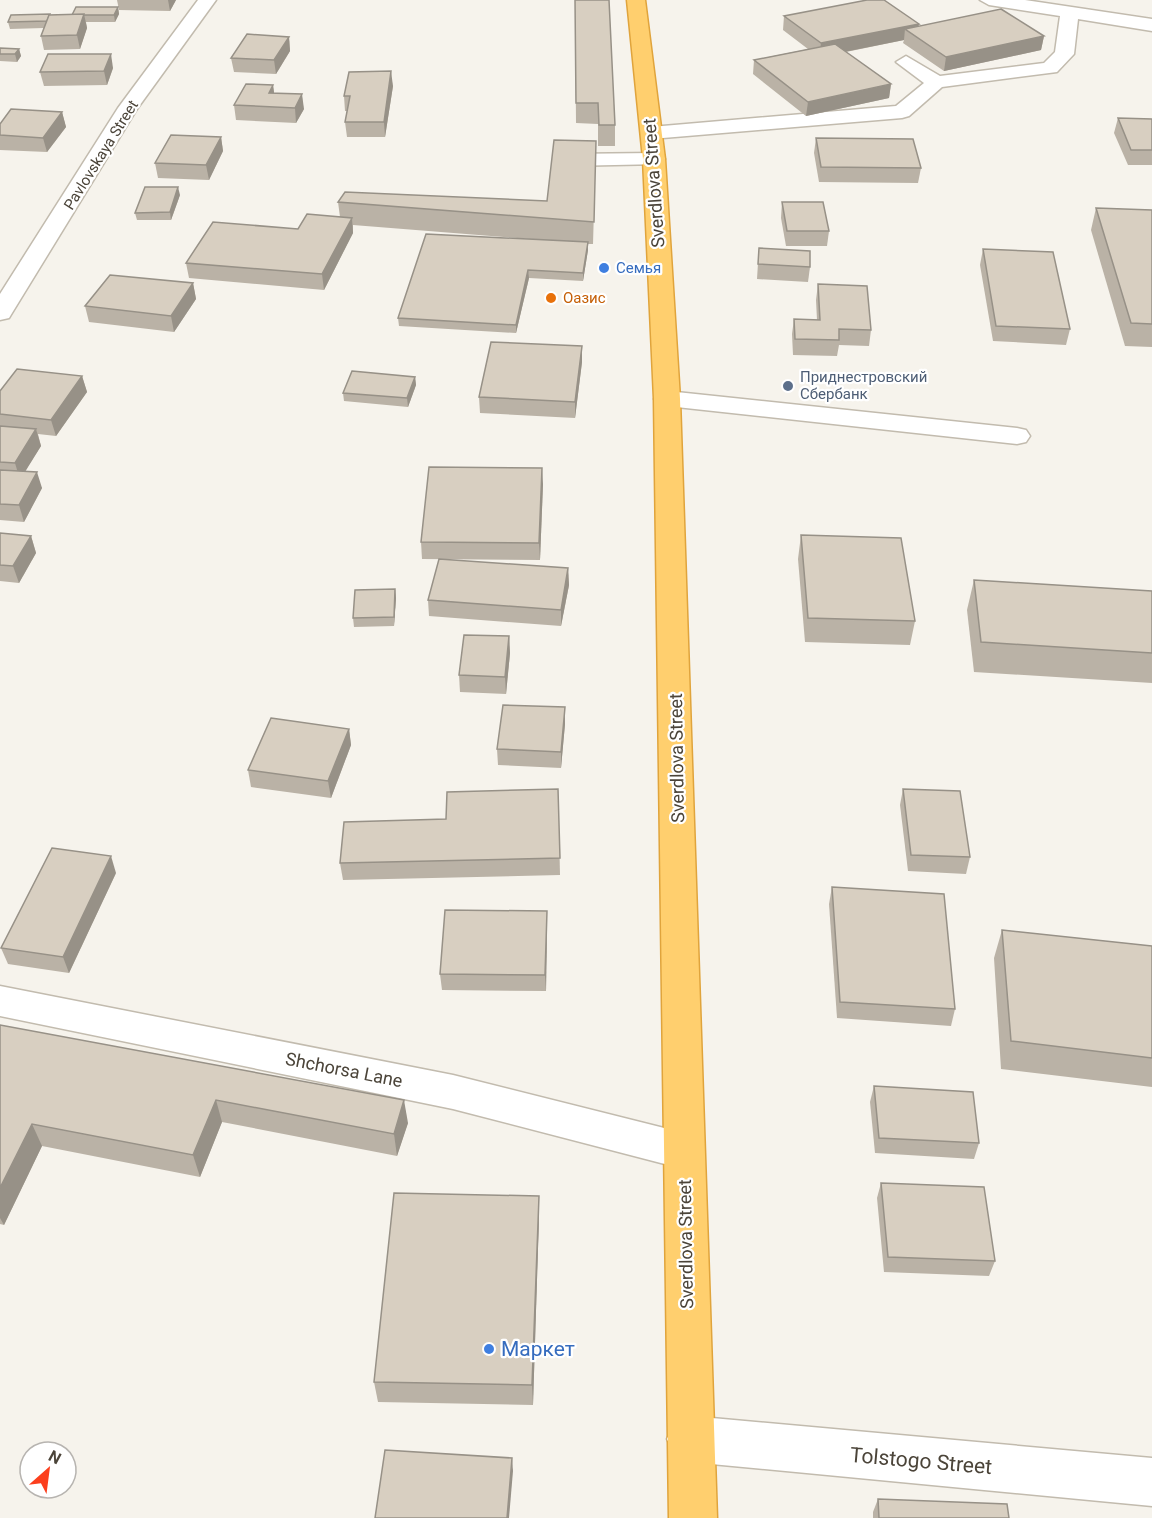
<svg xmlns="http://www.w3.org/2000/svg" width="1152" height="1518" font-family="Roboto,sans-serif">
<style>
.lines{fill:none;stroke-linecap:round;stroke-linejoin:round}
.minor-casing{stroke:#c2bbae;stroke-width:3}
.highway-casing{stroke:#e0a43c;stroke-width:3}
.minor{fill:#fff;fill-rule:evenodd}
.highway{fill:#ffcf6e;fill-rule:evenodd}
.wall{fill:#bab2a6}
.shaded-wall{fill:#979187}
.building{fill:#d8cfc1;stroke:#979187;stroke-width:1.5}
.shop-dot{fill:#3f7fe0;stroke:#fff;stroke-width:2}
.food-dot{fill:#e8710a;stroke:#fff;stroke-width:2}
.service-dot{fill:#5c6f8a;stroke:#fff;stroke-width:2}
.labels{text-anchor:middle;stroke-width:4.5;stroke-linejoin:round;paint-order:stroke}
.far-street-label{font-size:15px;fill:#4b4439;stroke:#fff}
.far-shop-label{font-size:15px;fill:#366cbe;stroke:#fff;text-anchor:start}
.far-food-label{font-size:15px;fill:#c56008;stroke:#fff;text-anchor:start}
.far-service-label{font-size:15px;fill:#4e5e75;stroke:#fff;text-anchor:start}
.street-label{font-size:18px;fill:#4b4439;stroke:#fff}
.near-shop-label{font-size:21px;fill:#366cbe;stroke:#fff;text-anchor:start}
.near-street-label{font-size:21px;fill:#4b4439;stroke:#fff}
</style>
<rect width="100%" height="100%" fill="#f6f3ec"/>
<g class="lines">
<!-- minor casing -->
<g class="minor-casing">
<g id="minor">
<polygon points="198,0 216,0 137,109 12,313 9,318 0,320 0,294 118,108"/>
<polygon points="980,0 1025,0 1152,19 1152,31 1078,19 1074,54 1057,72 942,87 909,116 902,118 651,139 644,137 641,133 644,129 651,127 896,106 924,83 896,62 906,56 940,76 1044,63 1055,52 1060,16 989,5"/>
<polygon points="654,153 662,154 665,159 662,164 567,166 559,165 556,160 559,155 567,154"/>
<polygon points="667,391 1017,428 1026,430 1030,436 1026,442 1017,444 658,405 654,399 658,393"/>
<polygon points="0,986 453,1075 684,1133 698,1138 704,1151 698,1164 684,1169 453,1109 0,1016"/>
<polygon points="690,1416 1152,1458 1152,1506 690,1462 674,1455 667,1439 674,1423"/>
</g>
</g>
<!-- highway casing -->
<g class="highway-casing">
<polygon id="highway" points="627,0 645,0 665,159 680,399 717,1518 669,1518 654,399 643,159"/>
</g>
<!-- minor -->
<use href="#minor" class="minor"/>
<!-- highway -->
<use href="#highway" class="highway"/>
</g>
<!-- wall -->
<g class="wall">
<polygon points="117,0 176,0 170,11 119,10"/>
<polygon points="575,0 615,125 615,146 598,146 598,124 576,123"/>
<polygon points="118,7 119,14 115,22 86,22 87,28 80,49 44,50 41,36 44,28 10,29 8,22 50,15 72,15"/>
<polygon points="784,16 918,27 1044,36 1041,50 944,71 903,43 904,40 846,52 891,84 889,98 806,116 753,74 754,60 808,49 783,30"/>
<polygon points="289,37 290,51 276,74 234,72 231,58"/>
<polygon points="0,48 19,49 21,56 17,62 0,61"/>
<polygon points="113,68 107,85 44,86 40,72"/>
<polygon points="273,85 274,93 304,109 296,123 236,120 234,105"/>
<polygon points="393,86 385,137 347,137 345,122 347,111 345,111 344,96"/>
<polygon points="62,112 66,127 47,152 0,150 0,124"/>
<polygon points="1118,118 1152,119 1152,165 1128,165 1114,133"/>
<polygon points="221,137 223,151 209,180 158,178 155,163"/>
<polygon points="816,138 921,168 918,183 819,182 814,153"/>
<polygon points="596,141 593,244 588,244 588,250 583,281 529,278 516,333 399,326 398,318 530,239 353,225 353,233 324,290 189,278 186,263 340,217 338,202 547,201"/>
<polygon points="180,195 171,220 137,220 135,213"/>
<polygon points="782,202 829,231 827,246 786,246 781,218"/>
<polygon points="1096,208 1152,210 1152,347 1125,346 1091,230"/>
<polygon points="759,248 810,267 808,282 757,279"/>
<polygon points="983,249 1070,329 1066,345 993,341 980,265"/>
<polygon points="193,283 196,299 174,332 89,322 85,306"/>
<polygon points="818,284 871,330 869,346 839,345 837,356 793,355 792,334 794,319 817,320 816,300"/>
<polygon points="582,346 582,362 575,418 480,413 479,397"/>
<polygon points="82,376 87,392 56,436 38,434 41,446 25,471 42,488 24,522 0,520 0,391"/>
<polygon points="415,377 416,385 408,407 344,401 343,393"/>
<polygon points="543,484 540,560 422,559 421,542"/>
<polygon points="0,533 31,536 36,553 19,583 0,581"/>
<polygon points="801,535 915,621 910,645 805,642 798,559"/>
<polygon points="568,568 569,585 561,626 429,616 428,600"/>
<polygon points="974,580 1152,591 1152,683 974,672 967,610"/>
<polygon points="395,589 396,598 394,626 354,627 353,618"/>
<polygon points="509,636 510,653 506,694 460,692 459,675"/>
<polygon points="565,724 561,768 498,765 497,749"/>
<polygon points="349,729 351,745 331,798 251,787 248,770"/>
<polygon points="558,789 560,875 343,880 340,863 446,819"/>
<polygon points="903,789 970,857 966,874 908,871 900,805"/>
<polygon points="116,873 69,973 8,964 1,948"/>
<polygon points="832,887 955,1009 951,1026 837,1018 829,904"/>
<polygon points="547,911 546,991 442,990 440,974"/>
<polygon points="1002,930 1152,946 1152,1087 1001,1069 994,958"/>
<polygon points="0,1025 408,1123 397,1156 222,1122 200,1177 42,1146 4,1225 0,1224"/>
<polygon points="874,1086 979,1143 974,1159 875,1153 870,1102"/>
<polygon points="881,1183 995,1261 989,1276 884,1272 877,1198"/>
<polygon points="539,1196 539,1217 533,1405 378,1402 374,1382"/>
<polygon points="878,1499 1009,1518 873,1518 873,1512"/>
</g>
<!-- shaded-wall -->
<g class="shaded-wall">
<polygon points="168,0 176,0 170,11"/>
<polygon points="118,7 119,14 115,22 114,15"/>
<polygon points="84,14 87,28 80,49 77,35"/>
<polygon points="919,24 917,37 905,29 904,40 819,57 821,43"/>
<polygon points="1044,36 1041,50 944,71 946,57"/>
<polygon points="289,37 290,51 276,74 274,60"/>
<polygon points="19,49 21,56 17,62 15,54"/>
<polygon points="111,54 113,68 107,85 104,71"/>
<polygon points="391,71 393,86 385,137 384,122"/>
<polygon points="891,84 889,98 806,116 808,102"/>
<polygon points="273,85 275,100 269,93"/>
<polygon points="302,94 304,109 296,123 295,108"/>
<polygon points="62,112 66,127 47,152 43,138"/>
<polygon points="221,137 223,151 209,180 206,165"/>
<polygon points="178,187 180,195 171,220 170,212"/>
<polygon points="352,218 353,233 324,290 322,274"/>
<polygon points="588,242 588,250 583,281 583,273"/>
<polygon points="528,270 529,278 516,333 516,325"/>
<polygon points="193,283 196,299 174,332 171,316"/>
<polygon points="582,346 582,362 575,418 575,402"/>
<polygon points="82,376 87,392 56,436 51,420"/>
<polygon points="415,377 416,385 408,407 407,398"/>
<polygon points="36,429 41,446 20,480 15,463"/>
<polygon points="542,468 543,484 540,560 539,543"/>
<polygon points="37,472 42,488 24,522 19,505"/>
<polygon points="31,536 36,553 19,583 13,566"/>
<polygon points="568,568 569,585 561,626 561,610"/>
<polygon points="395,589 396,598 394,626 394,617"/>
<polygon points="509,636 510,653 506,694 505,677"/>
<polygon points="565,707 565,724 561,768 561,752"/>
<polygon points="349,729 351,745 331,798 328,781"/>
<polygon points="111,856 116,873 69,973 63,957"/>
<polygon points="547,911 547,927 546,991 545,975"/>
<polygon points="216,1100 222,1122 200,1177 193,1155"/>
<polygon points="404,1100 408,1123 397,1156 394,1134"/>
<polygon points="32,1124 42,1146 4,1225 0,1218 0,1188"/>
<polygon points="539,1196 539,1217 533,1405 532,1385"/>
<polygon points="512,1458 513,1471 509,1518 507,1518"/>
</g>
<!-- building -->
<g class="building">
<polygon points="575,0 609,0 615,125 599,125 598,103 576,103"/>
<polygon points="867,0 884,0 919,24 821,43 784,16"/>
<polygon points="76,7 118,7 114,15 72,15"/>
<polygon points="1001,9 1044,36 946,57 905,29"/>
<polygon points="50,14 47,21 8,22 11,15"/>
<polygon points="84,14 77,35 41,36 49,15"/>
<polygon points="247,34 289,37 274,60 231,58"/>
<polygon points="835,44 891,84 808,102 754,60"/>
<polygon points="0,48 19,49 15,54 0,54"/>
<polygon points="48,54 111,54 104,71 40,72"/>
<polygon points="391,71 384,122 345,122 350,96 344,96 349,72"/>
<polygon points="246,84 273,85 269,93 302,94 295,108 234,105"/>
<polygon points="11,109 62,112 43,138 0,135 0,124"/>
<polygon points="1118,118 1152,119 1152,150 1131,150"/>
<polygon points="171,135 221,137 206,165 155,163"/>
<polygon points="816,138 913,139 921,168 821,167"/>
<polygon points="554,140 596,141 594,222 338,202 345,192 547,201"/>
<polygon points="145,187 178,187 170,212 135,213"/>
<polygon points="782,202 823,202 829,231 787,231"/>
<polygon points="1096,208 1152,210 1152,324 1131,323"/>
<polygon points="307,214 352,218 322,274 186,263 213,222 298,229"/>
<polygon points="426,234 588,242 583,273 528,270 516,325 398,318"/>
<polygon points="759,248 810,251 810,267 758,264"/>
<polygon points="983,249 1053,252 1070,329 996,326"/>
<polygon points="110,275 193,283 171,316 85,306"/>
<polygon points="818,284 867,286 871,330 839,329 839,340 795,339 794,319 820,320"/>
<polygon points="491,342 582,346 575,402 479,397"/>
<polygon points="17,369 82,376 51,420 0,414 0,391"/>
<polygon points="352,371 415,377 407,398 343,393"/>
<polygon points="0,426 36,429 15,463 0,462"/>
<polygon points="429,467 542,468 539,543 421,542"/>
<polygon points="0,470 37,472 19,505 0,504"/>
<polygon points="0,533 31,536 13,566 0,565"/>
<polygon points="801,535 901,538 915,621 808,618"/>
<polygon points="439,559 568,568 561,610 428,600"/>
<polygon points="974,580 1152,591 1152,653 981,642"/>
<polygon points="395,589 394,617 353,618 355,590"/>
<polygon points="464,635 509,636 505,677 459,675"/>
<polygon points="503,705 565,707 561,752 497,749"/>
<polygon points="271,718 349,729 328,781 248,770"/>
<polygon points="558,789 560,858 340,863 344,822 446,819 447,792"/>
<polygon points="903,789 960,791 970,857 911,855"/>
<polygon points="52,848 111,856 63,957 1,948"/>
<polygon points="832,887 944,894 955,1009 840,1002"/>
<polygon points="445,910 547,911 545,975 440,974"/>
<polygon points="1002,930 1152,946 1152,1058 1011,1041"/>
<polygon points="0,1025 404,1100 394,1134 216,1100 193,1155 32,1124 0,1188"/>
<polygon points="874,1086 973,1092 979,1143 879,1138"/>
<polygon points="881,1183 984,1187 995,1261 888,1257"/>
<polygon points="394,1193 539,1196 532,1385 374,1382"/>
<polygon points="385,1450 512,1458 507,1518 375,1518"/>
<polygon points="878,1499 1007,1504 1009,1518 879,1518"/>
</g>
<!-- markers -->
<g class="shop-dot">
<circle cx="604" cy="268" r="6"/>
<circle cx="489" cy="1349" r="6"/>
</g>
<circle class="food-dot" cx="551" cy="298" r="6"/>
<circle class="service-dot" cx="788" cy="386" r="6"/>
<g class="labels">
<!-- far-street labels -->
<g class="far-street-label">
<text transform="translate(101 155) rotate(-58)" y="5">Pavlovskaya Street</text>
</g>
<!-- far-shop labels -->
<g class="far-shop-label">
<text x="616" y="273">Семья</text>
</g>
<!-- far-food labels -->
<g class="far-food-label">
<text x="563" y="303">Оазис</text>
</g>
<!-- far-service labels -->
<g class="far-service-label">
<text x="800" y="382">Приднестровский<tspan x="800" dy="17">Сбербанк</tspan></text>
</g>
<!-- street labels -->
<g class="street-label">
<text transform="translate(654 183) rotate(-94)" y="6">Sverdlova Street</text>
<text transform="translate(677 758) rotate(-91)" y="6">Sverdlova Street</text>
<text transform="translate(344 1070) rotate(11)" y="6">Shchorsa Lane</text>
<text transform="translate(686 1244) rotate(-91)" y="6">Sverdlova Street</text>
</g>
<!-- near-shop labels -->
<g class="near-shop-label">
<text x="501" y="1356">Маркет</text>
</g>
<!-- near-street labels -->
<g class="near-street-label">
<text transform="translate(921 1461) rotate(5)" y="7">Tolstogo Street</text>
</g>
</g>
<!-- north arrow -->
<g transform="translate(48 1470) rotate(28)"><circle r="28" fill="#ffffff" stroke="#b7b4b0" stroke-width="1.5"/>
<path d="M0-4.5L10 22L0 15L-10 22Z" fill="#fc3f1d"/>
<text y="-9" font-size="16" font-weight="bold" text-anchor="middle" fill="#4b4439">N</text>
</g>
</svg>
